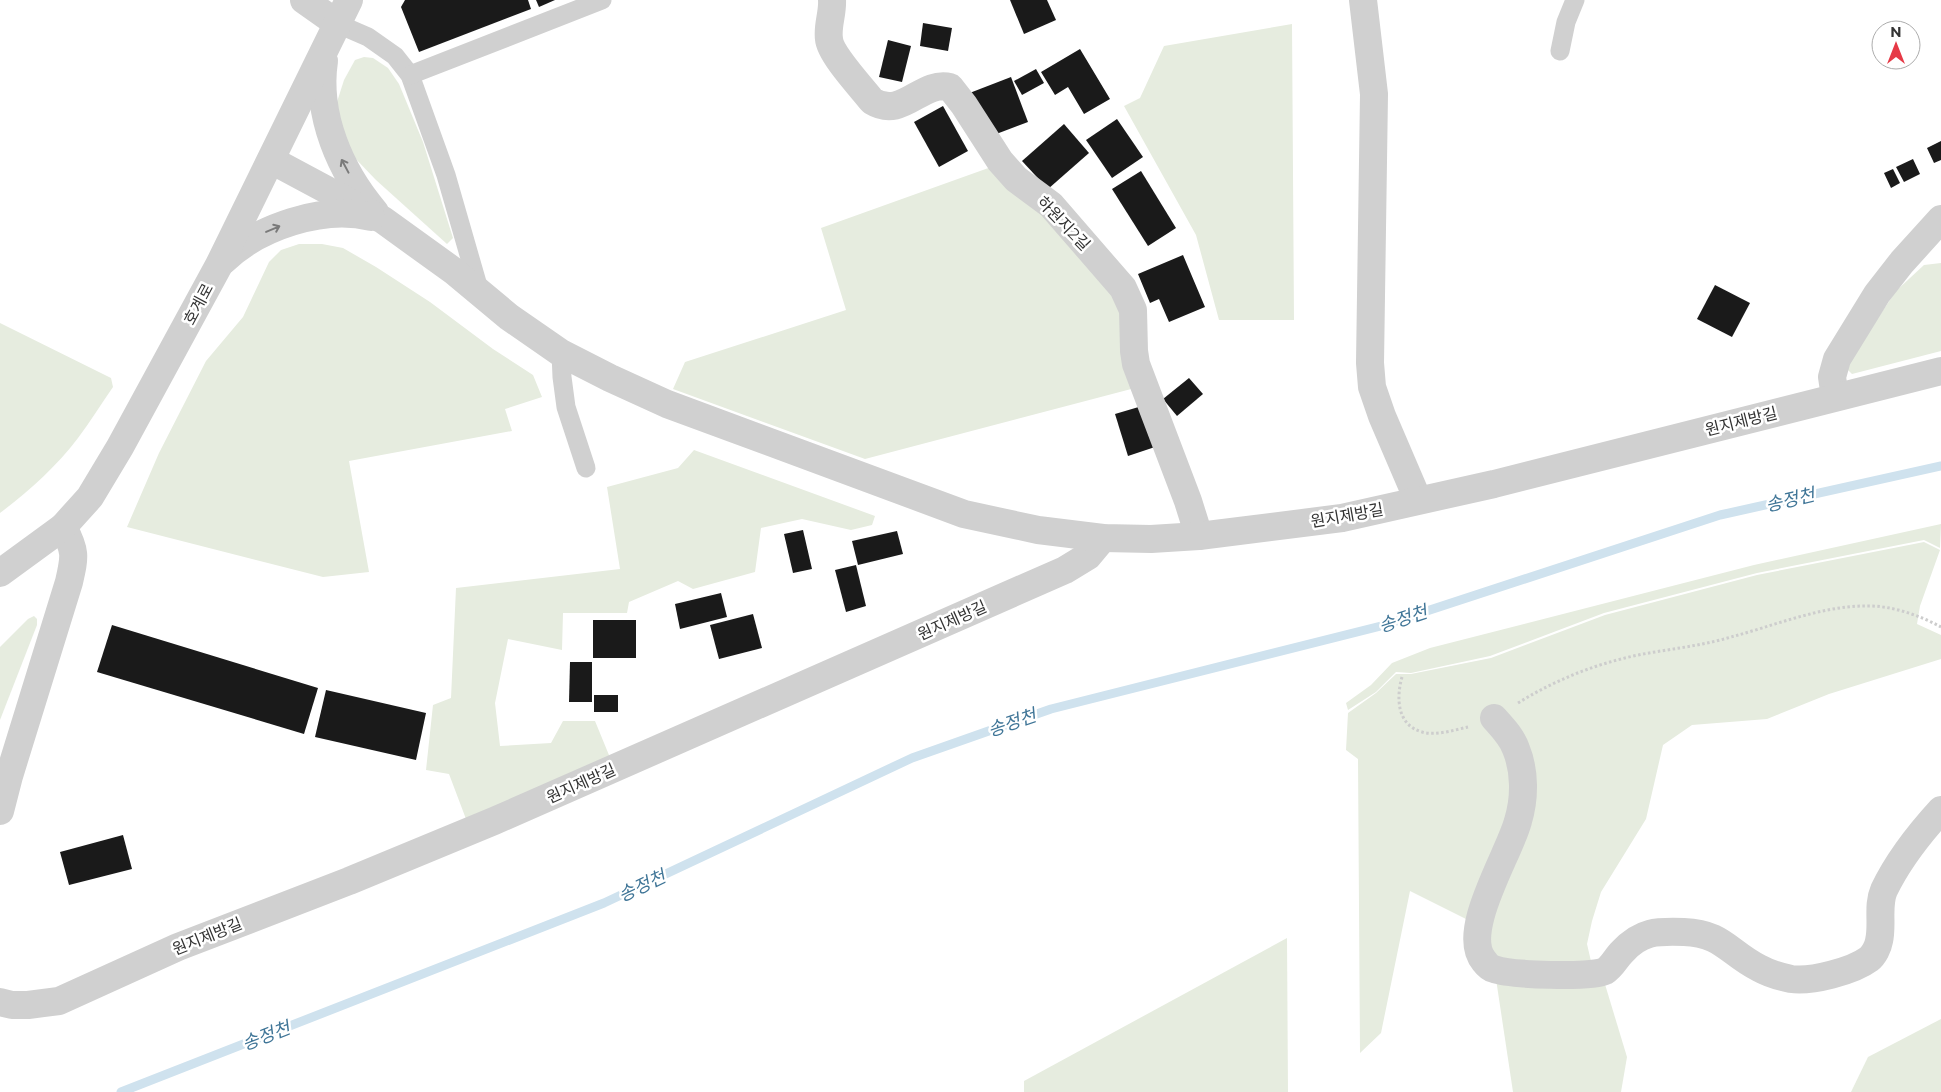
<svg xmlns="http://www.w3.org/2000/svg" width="1941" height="1092" font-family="Montserrat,'Noto Sans KR',sans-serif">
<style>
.green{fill:#e6ecdf}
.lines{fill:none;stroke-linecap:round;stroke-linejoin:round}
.stream{stroke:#cfe2ee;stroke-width:9}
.building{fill:#1a1a1a}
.path{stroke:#cdcdcd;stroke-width:3;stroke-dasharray:2.5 2.5;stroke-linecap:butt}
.service{stroke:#d0d0d0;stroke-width:19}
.minor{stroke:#d0d0d0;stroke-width:28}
.tertiary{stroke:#d0d0d0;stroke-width:28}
.oneway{stroke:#7a7a7a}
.labels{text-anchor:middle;stroke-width:5;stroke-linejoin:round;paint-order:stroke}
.street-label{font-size:16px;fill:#333;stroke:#fff}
.water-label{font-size:18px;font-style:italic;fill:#3f7597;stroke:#fff}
</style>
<rect width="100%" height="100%" fill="#fff"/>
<!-- green -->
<g class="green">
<polygon points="1292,24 1294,320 1219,320 1196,235 1124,106 1140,98 1164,46"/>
<polygon points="364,57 373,58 388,68 399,84 423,142 453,238 447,244 376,180 353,156 344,139 337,102 344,80 355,60"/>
<polygon points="994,166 1117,289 1135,388 865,459 673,389 685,362 846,310 821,228"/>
<polygon points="299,244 322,244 343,248 376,267 430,302 493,349 533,375 542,397 505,409 512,431 349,461 369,572 323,577 127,527 159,453 206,361 243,317 269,262 281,250"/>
<polygon points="1941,263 1941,351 1852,374 1847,369 1847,364 1896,291 1924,265"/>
<path d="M 0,323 L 111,378 L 113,387 C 101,404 90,422 78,438 C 56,467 29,491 0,513 Z"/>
<polygon points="694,450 875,516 872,525 851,530 802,519 761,528 755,572 693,589 678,581 629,602 627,613 563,613 562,650 508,639 495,703 500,746 551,743 563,721 595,721 611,760 466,819 449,774 426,770 433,705 451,698 456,588 620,569 607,487 678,468"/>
<polygon points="1941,524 1940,548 1924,540 1757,573 1604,613 1490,656 1411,673 1396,672 1376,692 1348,710 1346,703 1371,685 1392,663 1430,648 1754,565"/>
<polygon points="1924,542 1940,550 1920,606 1917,624 1941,635 1941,659 1829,694 1767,719 1692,725 1663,745 1646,819 1601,892 1592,921 1587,944 1593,970 1500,962 1472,922 1410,891 1381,1033 1360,1053 1358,759 1346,750 1348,713 1376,693 1396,674 1411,674 1491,658 1605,615 1757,575"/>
<polygon points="34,616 37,619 37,625 0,720 0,647 28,619"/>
<polygon points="1287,938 1288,1092 1024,1092 1024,1081"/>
<polygon points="1496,979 1604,981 1627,1057 1621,1092 1513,1092"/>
<polygon points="1941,1019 1941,1092 1851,1092 1868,1057"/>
</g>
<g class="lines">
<!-- stream -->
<polyline class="stream" points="121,1092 604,903 912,758 1051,709 1381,626 1720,515 1941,466"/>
</g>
<!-- building -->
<g class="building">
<polygon points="405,0 528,0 531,9 419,52 401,7"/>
<polygon points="536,0 555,0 539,7"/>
<polygon points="1010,0 1047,0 1056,20 1024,34"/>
<polygon points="923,23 952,28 948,51 920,46"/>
<polygon points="888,40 911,46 902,82 879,77"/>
<polygon points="1080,49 1110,99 1084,114 1068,87 1055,95 1041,72"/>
<polygon points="1036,69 1044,83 1022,95 1014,81"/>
<polygon points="1011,77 1028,122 991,136 967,94"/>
<polygon points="943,106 968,151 939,167 914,122"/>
<polygon points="1117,119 1143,157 1112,178 1086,140"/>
<polygon points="1064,124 1089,153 1048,189 1022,161"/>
<polygon points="1941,141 1941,160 1934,163 1927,148"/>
<polygon points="1913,159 1920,174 1904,182 1896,167"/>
<polygon points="1893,169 1900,183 1891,188 1884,173"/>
<polygon points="1141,171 1176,228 1148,246 1112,189"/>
<polygon points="1183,255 1205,307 1169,322 1159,299 1150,303 1138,274"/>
<polygon points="1715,285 1750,303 1732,337 1697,319"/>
<polygon points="1189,378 1203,394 1177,416 1163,399"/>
<polygon points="1142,406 1155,447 1128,456 1115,414"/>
<polygon points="803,530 812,569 793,573 784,534"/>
<polygon points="897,531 903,554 858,565 852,541"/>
<polygon points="856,565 866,606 846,612 835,570"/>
<polygon points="721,593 727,617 680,629 675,604"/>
<polygon points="753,614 762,648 719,659 710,625"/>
<rect x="593" y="620" width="43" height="38"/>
<polygon points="112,625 318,688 304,734 97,672"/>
<polygon points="570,662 592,662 592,702 569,702"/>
<polygon points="326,690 426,713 416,760 315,737"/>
<rect x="594" y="695" width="24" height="17"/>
<polygon points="123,835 132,869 69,885 60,852"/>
</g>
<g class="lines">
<!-- path -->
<g class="path">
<path d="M 1402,677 C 1396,698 1397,725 1422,732 C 1436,736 1454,730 1468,727"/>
<path d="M 1518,703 C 1555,680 1595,664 1638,655 C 1669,649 1701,646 1731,637 C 1773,626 1821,606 1865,606 C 1890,605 1919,615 1941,627"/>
</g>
<!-- service -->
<g class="service">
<polyline points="338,24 368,37 395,56 410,75 446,175 480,293"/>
<polyline points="1560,51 1566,22 1575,0"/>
<polyline points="410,75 602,0"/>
<polyline points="561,353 562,377 566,407 586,468"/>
</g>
<!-- minor -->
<g class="minor">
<polyline points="304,0 338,24"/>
<path d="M 832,0 C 833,13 827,26 829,39 C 830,54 862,88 872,101 C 903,120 921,80 950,87 L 964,105 L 1000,161 L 1016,179 L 1051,205 L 1123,288 L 1133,310 L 1134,351 L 1136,364 L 1188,501 L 1199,536"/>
<polyline points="1363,0 1374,94 1370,363 1372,387 1382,416 1418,500"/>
<polyline points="1835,397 1832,377 1837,359 1877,294 1902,262 1941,219"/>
<path d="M 1494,718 C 1502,727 1512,737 1516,749 C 1525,771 1525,798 1518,821 C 1510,853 1459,932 1484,961 C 1487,965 1490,968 1494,969 C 1510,975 1591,978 1605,971 C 1612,967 1616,958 1622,952 C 1641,931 1657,931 1684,932 C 1722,933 1729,953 1759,968 C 1768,973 1781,977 1791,979 C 1811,982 1853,971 1869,959 C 1874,955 1878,947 1879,941 C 1883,924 1877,906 1884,890 C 1898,861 1919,834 1941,810"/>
<path d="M 0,811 L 9,776 L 69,582 C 75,556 76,551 63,527"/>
<polyline points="0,1002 12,1005 28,1005 59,1001 178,947 349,881 494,821 1065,570 1088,556 1103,538"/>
</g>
<!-- tertiary -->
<g class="tertiary">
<path d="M 324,61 C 316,115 340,171 375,212"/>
<polyline points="271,160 383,220 455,272 509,317 561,353 610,378 667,404 964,514 1038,530 1103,538 1151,539 1199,536 1342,518 1494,484 1941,371"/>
<path d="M 223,261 C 258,227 323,205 371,217"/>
<polyline points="0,573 63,527 90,497 120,447 219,265 349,0"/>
</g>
</g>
<!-- one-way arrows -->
<defs><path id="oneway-shaft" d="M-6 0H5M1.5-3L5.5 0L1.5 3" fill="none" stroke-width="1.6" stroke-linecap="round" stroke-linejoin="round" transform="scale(1.25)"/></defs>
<g class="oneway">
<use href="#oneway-shaft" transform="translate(345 166) rotate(-118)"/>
<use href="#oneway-shaft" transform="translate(273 229) rotate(-23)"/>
</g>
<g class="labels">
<!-- street labels -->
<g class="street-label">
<text transform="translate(1064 223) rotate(46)" y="6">하원지2길</text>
<text transform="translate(198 304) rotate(-62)" y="6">호계로</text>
<text transform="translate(1741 421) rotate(-14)" y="6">원지제방길</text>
<text transform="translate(1347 515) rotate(-10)" y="6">원지제방길</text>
<text transform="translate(952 620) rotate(-24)" y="6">원지제방길</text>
<text transform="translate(581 783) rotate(-24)" y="6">원지제방길</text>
<text transform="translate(207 936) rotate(-22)" y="6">원지제방길</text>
</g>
<!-- water labels -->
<g class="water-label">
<text transform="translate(1790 500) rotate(-13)" y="6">송정천</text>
<text transform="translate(1403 619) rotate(-18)" y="6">송정천</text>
<text transform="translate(1012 723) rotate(-19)" y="6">송정천</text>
<text transform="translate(642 886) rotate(-25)" y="6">송정천</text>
<text transform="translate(266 1036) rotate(-21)" y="6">송정천</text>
</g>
</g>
<!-- north arrow -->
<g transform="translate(1896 45)"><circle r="24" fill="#ffffff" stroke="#adadad"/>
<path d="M0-4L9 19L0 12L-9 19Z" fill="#e63946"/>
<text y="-8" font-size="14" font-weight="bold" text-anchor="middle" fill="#333333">N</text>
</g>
</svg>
